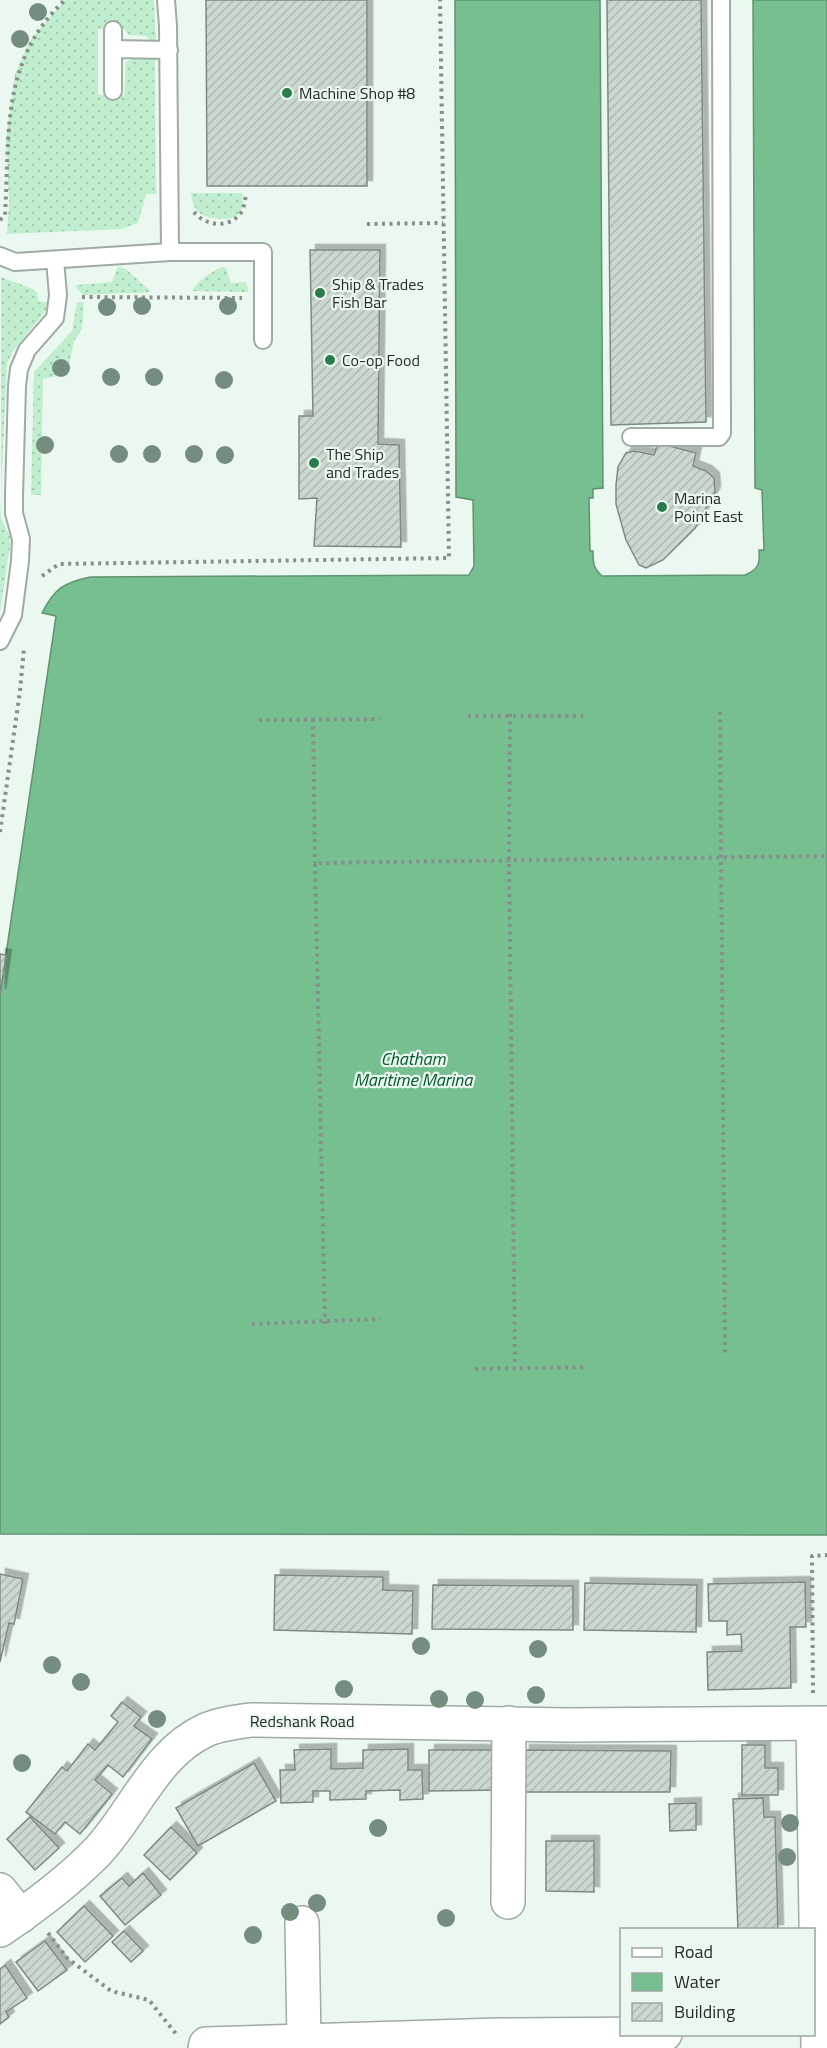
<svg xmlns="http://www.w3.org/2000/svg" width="827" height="2048" font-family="'Titillium Web',sans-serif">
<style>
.grass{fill:url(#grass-dots)}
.water{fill:#77bf90;stroke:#5f9371;stroke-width:1.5}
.building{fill:url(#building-hatch);stroke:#7e8a81;stroke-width:1.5;filter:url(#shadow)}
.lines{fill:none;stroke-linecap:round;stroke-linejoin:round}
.lane-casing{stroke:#9faba3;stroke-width:20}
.street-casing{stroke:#9faba3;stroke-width:36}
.path{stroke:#868f89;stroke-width:4;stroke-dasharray:3 4.5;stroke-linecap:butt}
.lane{stroke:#fff;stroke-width:16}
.street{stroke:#fff;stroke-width:33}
.tree{fill:#758d7e}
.poi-dot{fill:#2a7c4d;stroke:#ebf8ef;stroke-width:2}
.labels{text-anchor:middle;stroke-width:4.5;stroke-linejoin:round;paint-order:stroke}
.poi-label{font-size:16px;fill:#272c28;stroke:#ebf8ef;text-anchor:start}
.street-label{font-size:16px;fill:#272c28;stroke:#ebf8ef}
.water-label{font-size:18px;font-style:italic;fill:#005a2f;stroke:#ebf8ef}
</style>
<defs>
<pattern id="grass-dots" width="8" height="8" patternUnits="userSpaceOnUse" patternTransform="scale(1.5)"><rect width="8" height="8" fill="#c0eece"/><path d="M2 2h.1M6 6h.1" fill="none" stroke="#a5ccb1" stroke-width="1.8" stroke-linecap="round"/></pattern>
<pattern id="building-hatch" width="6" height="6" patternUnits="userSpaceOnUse" patternTransform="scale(1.5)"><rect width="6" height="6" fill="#cbd8cf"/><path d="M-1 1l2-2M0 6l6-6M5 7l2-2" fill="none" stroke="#aebab2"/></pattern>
<filter id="shadow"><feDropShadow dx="5.5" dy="-5.5" stdDeviation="0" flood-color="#0004"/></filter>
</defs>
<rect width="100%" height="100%" fill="#ebf8ef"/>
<!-- grass -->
<g class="grass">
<polygon points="65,0 154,0 156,41 150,40 146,36 129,35 124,29 98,29 98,95 124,95 126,62 132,59 155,59 156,194 146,194 138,223 122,229 7,234 9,201 6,138 15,74 31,39"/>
<path d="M 191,193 L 242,193 C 243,200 244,209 237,215 C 229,222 204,219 197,211 C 193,206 192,199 191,193 Z"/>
<polygon points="118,267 126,269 151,292 83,295 77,289 76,285 112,282"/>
<path d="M 223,267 L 226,268 L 231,283 L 246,282 L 249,292 L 192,291 C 199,280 210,272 223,267 Z"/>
<polygon points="1,277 33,289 37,293 39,302 47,302 47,307 44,313 13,351 7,363 1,491"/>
<polygon points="77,302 84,302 82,329 74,341 67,374 43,379 41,495 31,495 34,372 72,331"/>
<polygon points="0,499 1,518 10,537 10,546 0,612"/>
</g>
<!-- water -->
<path class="water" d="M 455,0 L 600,0 L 603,488 L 593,489 L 593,498 L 589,498 L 590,551 L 593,551 C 593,563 593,568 602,576 L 745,575 C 759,569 760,564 759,550 L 764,550 L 762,490 L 755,488 L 753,0 L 827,0 L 827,1535 L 0,1534 L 0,995 L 56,616 L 42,613 C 55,588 63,583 90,577 L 469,575 L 474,566 L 473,500 L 456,497 Z"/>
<!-- building -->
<g class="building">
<polygon points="206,0 367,0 367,186 207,186"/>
<polygon points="607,0 701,0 706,422 611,425"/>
<polygon points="310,250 380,250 378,444 399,445 401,547 314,546 317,498 299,499 299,416 313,416"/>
<polygon points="658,443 696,453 693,466 706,471 714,478 715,492 695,528 663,560 646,568 639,565 626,540 616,504 616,485 618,467 626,453 634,451 654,455"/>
<polygon points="0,954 6,955 0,995"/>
<polygon points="0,1574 23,1579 14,1624 9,1623 0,1662"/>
<polygon points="275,1575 383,1577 383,1590 413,1591 412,1634 274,1630"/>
<polygon points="805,1582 806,1627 790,1627 791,1688 708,1690 707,1652 742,1651 741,1634 727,1635 727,1621 709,1621 708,1584"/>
<polygon points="585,1583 697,1585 696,1632 584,1630"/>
<polygon points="433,1585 573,1586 573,1630 432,1629"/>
<polygon points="122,1702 141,1717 134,1726 152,1739 123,1777 108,1765 95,1780 112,1794 80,1834 65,1822 55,1834 26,1812 62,1767 67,1771 88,1744 95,1750 118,1722 111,1716"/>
<polygon points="742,1745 765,1745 765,1768 778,1768 778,1795 742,1795"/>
<polygon points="331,1749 331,1769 363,1768 363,1750 408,1749 408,1770 422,1770 423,1799 400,1800 400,1790 366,1791 366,1799 330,1800 330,1791 313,1791 313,1802 281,1803 280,1770 295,1770 294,1750"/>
<polygon points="429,1750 503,1750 503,1790 429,1791"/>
<polygon points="524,1750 671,1751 670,1792 524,1792"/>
<polygon points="254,1763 276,1801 198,1846 176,1808"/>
<polygon points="763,1798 764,1817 775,1817 778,1930 738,1930 733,1799"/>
<polygon points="696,1803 696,1830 670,1831 669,1804"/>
<polygon points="30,1817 59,1848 35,1870 7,1839"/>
<polygon points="171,1827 197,1853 170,1880 144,1855"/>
<polygon points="546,1841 594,1841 594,1892 546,1891"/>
<polygon points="143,1873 161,1895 125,1925 100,1896 122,1878 129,1886"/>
<polygon points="84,1906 113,1936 85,1962 57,1932"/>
<polygon points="124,1931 143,1951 131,1962 112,1942"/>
<polygon points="45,1941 67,1970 38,1991 16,1962"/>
<polygon points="5,1965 27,1998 6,2012 9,2017 0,2024 0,1969"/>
</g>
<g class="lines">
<!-- lane casing -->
<g class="lane-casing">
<g id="lane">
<polyline points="166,0 168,26 170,252"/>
<polyline points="113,49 113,30"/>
<polyline points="113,91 113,49 169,50"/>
<polyline points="0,256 15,262 170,252 263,252 263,340"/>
<polyline points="631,437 719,437 722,433 721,0"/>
<polyline points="0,641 13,615 20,561 21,539 14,513 14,496 17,386 19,369 27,350 55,318 58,295 55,260"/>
</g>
</g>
<!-- street casing -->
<g class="street-casing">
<g id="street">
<polyline points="813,1724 818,2048"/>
<polyline points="0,1890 21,1916"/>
<polyline points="508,1902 509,1723"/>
<polyline points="302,1923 304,2041"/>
<path d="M 0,1930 C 34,1907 68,1882 97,1852 C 134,1813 155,1753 206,1730 C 220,1724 236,1722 251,1720 L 568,1725 L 827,1723"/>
<polyline points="205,2048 206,2044 499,2035 665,2034"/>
</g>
</g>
<!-- path -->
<g class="path">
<path d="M 194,212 C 204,225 227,229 239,215 C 244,210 244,203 246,196"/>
<path d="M 0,220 L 5,215 C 10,133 0,61 65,0"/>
<polyline points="367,224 443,223"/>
<polyline points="82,297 242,298"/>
<polyline points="42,576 59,564 449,558 440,0"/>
<polyline points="720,712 725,1356"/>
<polyline points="510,714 509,861 515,1364"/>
<polyline points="468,716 588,716"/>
<polyline points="313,719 315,863"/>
<polyline points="259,720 380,719"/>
<polyline points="0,832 20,691 24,648"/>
<polyline points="252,1324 380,1319"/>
<polyline points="325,1324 315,863 827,856"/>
<polyline points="475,1369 587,1367"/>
<polyline points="813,1693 812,1556 827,1555"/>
<polyline points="48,1933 67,1958 111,1991 149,2000 176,2034"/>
</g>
<!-- lane -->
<use href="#lane" class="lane"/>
<!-- street -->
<use href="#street" class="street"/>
</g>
<!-- trees -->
<g class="tree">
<circle cx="38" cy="12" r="9"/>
<circle cx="20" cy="39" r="9"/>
<circle cx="142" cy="306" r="9"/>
<circle cx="228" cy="306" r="9"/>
<circle cx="107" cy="307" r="9"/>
<circle cx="61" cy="368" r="9"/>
<circle cx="111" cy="377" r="9"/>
<circle cx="154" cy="377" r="9"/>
<circle cx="224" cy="380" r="9"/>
<circle cx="45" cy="445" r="9"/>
<circle cx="119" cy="454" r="9"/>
<circle cx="152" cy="454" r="9"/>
<circle cx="194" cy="454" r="9"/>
<circle cx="225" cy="455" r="9"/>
<circle cx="421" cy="1646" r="9"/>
<circle cx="538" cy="1649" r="9"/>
<circle cx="52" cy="1665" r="9"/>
<circle cx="81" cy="1682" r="9"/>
<circle cx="344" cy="1689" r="9"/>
<circle cx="536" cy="1695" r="9"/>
<circle cx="439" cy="1699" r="9"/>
<circle cx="475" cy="1700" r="9"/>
<circle cx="157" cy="1719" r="9"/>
<circle cx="22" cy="1763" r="9"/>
<circle cx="790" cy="1823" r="9"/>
<circle cx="378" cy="1828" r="9"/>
<circle cx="787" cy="1857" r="9"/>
<circle cx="317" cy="1903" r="9"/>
<circle cx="290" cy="1912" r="9"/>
<circle cx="446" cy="1918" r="9"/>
<circle cx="253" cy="1935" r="9"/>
</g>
<!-- markers -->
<g class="poi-dot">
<circle cx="287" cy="93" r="6"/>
<circle cx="320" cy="293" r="6"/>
<circle cx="330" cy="360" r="6"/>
<circle cx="314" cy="463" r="6"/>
<circle cx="662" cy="507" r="6"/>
</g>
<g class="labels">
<!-- poi labels -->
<g class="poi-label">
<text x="299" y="99">Machine Shop #8</text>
<text x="332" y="290">Ship &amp; Trades<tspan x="332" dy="18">Fish Bar</tspan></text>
<text x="342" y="366">Co-op Food</text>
<text x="326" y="460">The Ship<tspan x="326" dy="18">and Trades</tspan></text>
<text x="674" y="504">Marina<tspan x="674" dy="18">Point East</tspan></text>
</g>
<!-- street labels -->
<g class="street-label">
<text x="302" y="1727">Redshank Road</text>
</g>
<!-- water labels -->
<g class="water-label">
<text x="413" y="1065">Chatham<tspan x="413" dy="21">Maritime Marina</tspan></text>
</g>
</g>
<!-- legend -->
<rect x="620" y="1928" width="195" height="108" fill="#ebf8ef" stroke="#9da69f" stroke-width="1.5"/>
<rect x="632" y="1948" width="30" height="9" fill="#ffffff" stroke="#9da69f" stroke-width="1.5"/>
<text x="674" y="1958" font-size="18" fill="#272c28">Road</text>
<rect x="632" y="1973" width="30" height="18" fill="#77bf90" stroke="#9da69f" stroke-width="1.5"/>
<text x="674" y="1988" font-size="18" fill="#272c28">Water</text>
<rect x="632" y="2003" width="30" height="18" fill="url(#building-hatch)" stroke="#9da69f" stroke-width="1.5"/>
<text x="674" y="2018" font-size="18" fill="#272c28">Building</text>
</svg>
